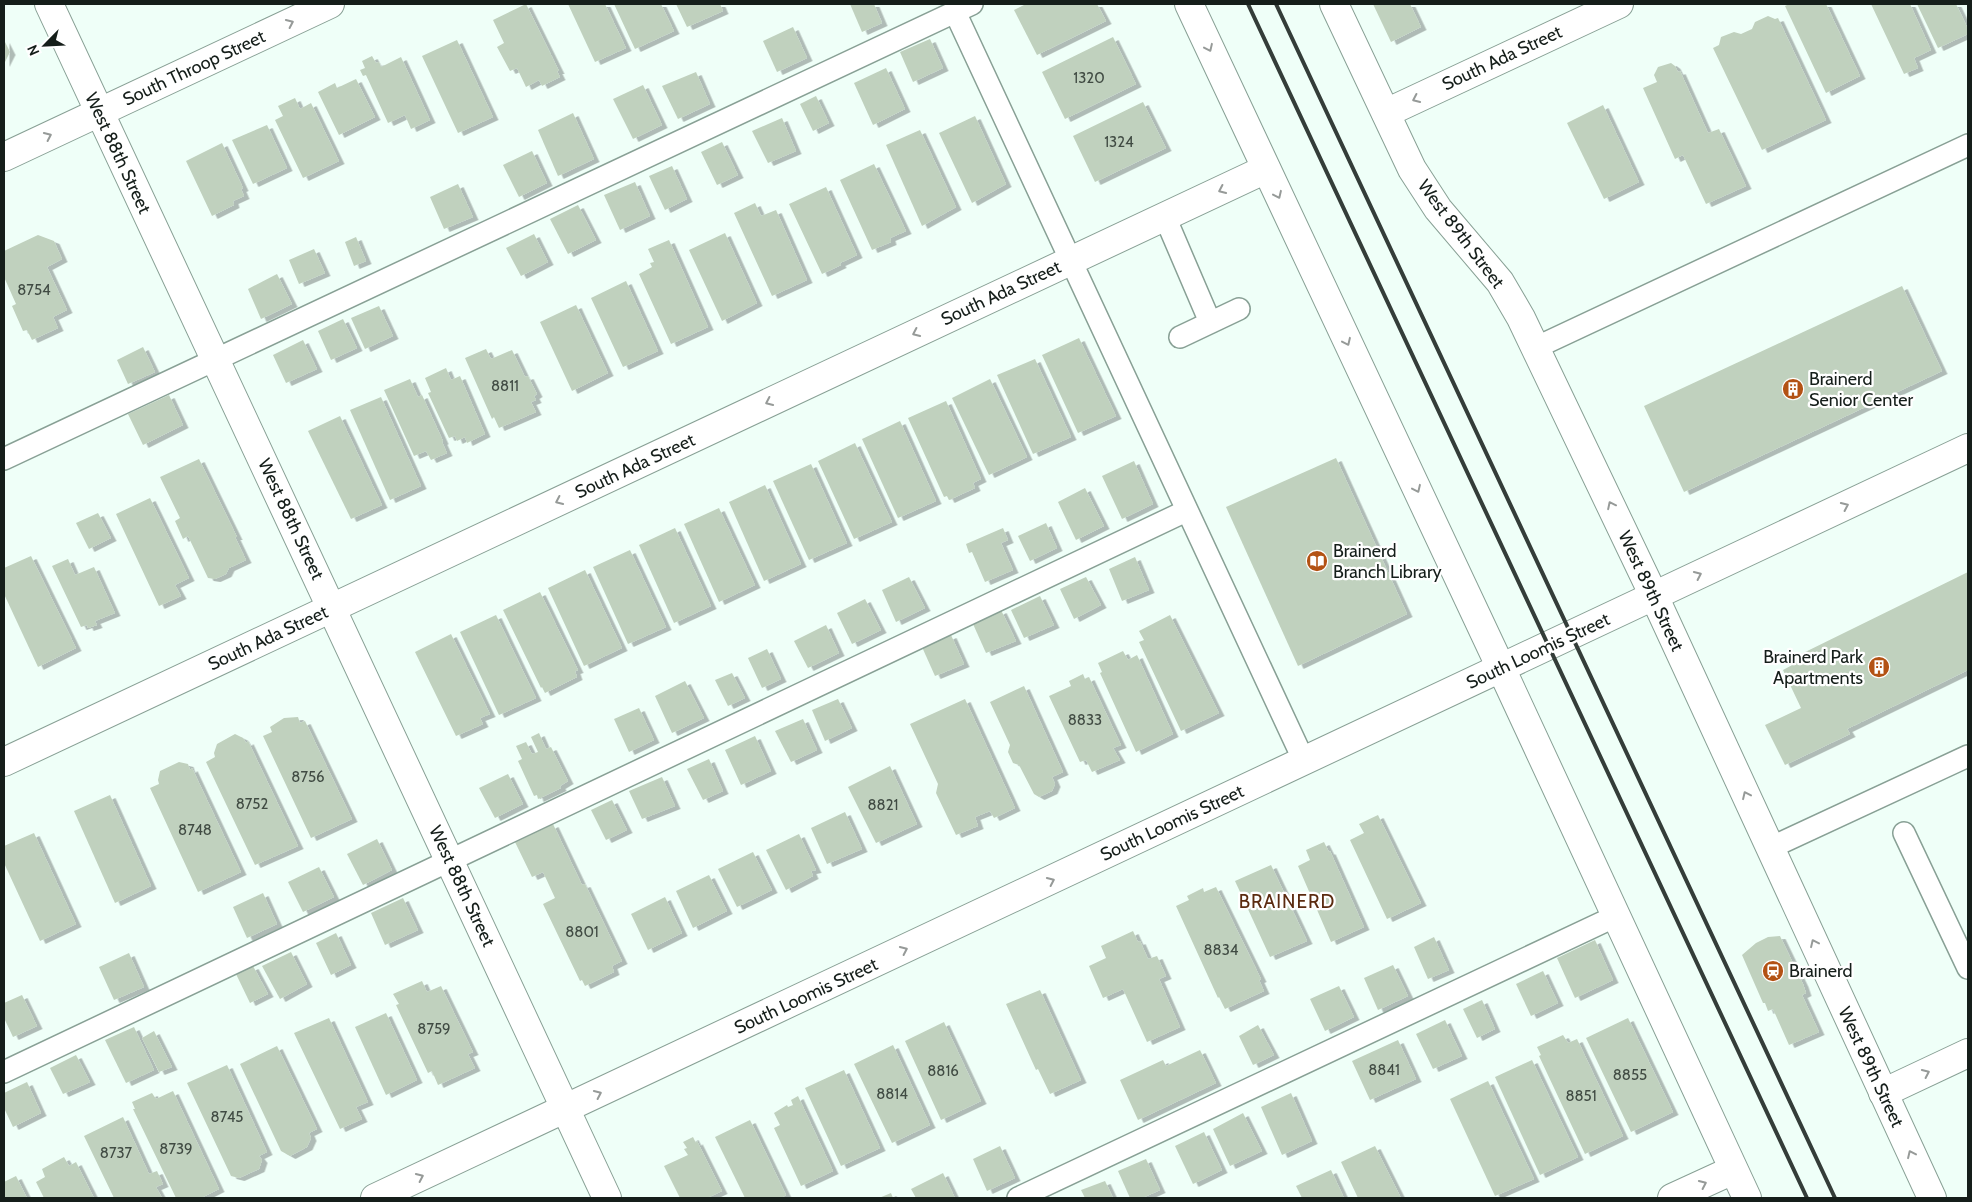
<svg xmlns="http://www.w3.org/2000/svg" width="1972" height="1202" font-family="Cabin,sans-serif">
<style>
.building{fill:#c0d1be;filter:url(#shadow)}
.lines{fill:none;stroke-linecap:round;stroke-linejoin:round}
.service-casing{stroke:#88a095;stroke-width:24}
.minor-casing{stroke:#88a095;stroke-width:30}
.service{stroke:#fff;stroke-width:21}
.minor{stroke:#fff;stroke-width:28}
.rail{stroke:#343d39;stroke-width:4}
.oneway{stroke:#969a98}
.labels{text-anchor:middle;stroke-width:4.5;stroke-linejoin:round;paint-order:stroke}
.number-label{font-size:15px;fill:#404b43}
.street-label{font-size:18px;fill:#151e1a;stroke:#fff}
.poi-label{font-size:18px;fill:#151e1a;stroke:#fff;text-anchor:start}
.neighbourhood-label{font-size:19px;letter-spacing:1px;fill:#5b2b10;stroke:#fff}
</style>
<defs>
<filter id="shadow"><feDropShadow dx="5.5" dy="3" stdDeviation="0" flood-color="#0004"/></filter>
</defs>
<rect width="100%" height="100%" fill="#effff8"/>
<!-- building -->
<g class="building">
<polygon points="526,4 559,71 557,71 560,77 542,86 539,80 526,87 517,68 510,71 497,47 504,43 493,20"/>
<polygon points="568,4 605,4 626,48 595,62"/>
<polygon points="614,4 661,4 674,31 635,49"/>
<polygon points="676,4 720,4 723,11 687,27"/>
<polygon points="850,4 874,4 882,23 862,32"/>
<polygon points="1026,4 1097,4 1106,21 1037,55 1014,10"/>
<polygon points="1373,4 1410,4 1421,27 1391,42"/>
<polygon points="1789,4 1826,4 1860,76 1826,93 1785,6"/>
<polygon points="1871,4 1910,4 1931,50 1914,58 1918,68 1904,74"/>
<polygon points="1917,4 1956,4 1968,29 1968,34 1938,48"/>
<polygon points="1768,16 1775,19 1778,18 1826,120 1762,150 1713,48 1719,45 1721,37 1734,32 1741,34 1752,29 1755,22"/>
<polygon points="793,27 807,58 777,72 763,41"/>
<polygon points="1113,37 1136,84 1065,119 1042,72"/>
<polygon points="930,39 943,68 913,82 900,52"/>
<polygon points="4,40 10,52 4,64"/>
<polygon points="457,40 493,117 458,133 422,56"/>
<polygon points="372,56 376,63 379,62 381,67 401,57 430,120 411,129 405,115 388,123 366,75 363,76 360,70 365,68 362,61"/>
<polygon points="1671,63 1675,66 1678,72 1680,71 1708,133 1719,129 1746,186 1706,204 1683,155 1675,159 1643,88 1657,82 1654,75 1658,67"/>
<polygon points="886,68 905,109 873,125 854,83"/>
<polygon points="696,72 710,104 678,119 662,86"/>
<polygon points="356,79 375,117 339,135 318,92 335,83 337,88"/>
<polygon points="643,85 662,125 633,139 613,99"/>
<polygon points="816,96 829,123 813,131 800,104"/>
<polygon points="295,98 300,109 311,103 339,161 303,178 275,120 283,116 278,106"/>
<polygon points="1143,102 1166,148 1095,182 1073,136"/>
<polygon points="1603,105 1639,182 1604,199 1567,123"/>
<polygon points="573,113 594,159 558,176 538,130"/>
<polygon points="975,116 1006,184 972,203 939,133"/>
<polygon points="782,118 796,151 768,163 752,131"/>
<polygon points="267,125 287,168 253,184 232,140"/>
<polygon points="920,130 956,207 922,226 886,145"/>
<polygon points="722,142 738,175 717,185 701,152"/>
<polygon points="222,143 243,188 241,189 244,196 233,201 234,205 212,216 186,161"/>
<polygon points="532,151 547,183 519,197 503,165"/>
<polygon points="874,164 906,231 890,238 891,242 872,250 840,180"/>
<polygon points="672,166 687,199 665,210 649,176"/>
<polygon points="635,182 650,216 620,230 604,195"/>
<polygon points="458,184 473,217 444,229 430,197"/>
<polygon points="826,187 857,255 840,263 841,265 822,274 789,204"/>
<polygon points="755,203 761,216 776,210 807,280 772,296 734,213"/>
<polygon points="578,205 596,240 568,254 550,219"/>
<polygon points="725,233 757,303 722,321 689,250"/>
<polygon points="534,234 548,262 521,276 506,248"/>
<polygon points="38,235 54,241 62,259 47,267 67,310 53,317 58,328 32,340 27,330 23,331 12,306 16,304 4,277 4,251"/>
<polygon points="356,237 366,261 354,266 345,242"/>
<polygon points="669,240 708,327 671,344 639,274 652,267 650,263 654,262 648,249"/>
<polygon points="314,249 325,273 299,284 289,260"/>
<polygon points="277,274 292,304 261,319 248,289"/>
<polygon points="626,281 658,351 623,367 591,298"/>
<polygon points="1902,286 1942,371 1684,492 1644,406"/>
<polygon points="576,305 608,373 572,391 540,322"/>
<polygon points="379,306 393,336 365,349 351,318"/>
<polygon points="343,319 357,348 331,360 318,331"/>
<polygon points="1079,338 1116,416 1078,433 1042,355"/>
<polygon points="303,340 317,369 286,383 273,355"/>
<polygon points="143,347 155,372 128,384 117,360"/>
<polygon points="486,349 491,359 512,350 525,377 528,376 537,394 534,396 536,400 531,402 536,412 499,428 494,417 492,419 465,358"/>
<polygon points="1035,359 1071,437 1033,454 997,375"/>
<polygon points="446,368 451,380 460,376 485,434 467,443 465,437 457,441 455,436 449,438 428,393 431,392 425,378"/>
<polygon points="410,379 418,397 422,395 443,441 442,442 447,453 431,460 426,451 414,456 384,390"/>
<polygon points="990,379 1027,457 989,475 952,398"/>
<polygon points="169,395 183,425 143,445 128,414"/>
<polygon points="381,397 421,486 390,500 350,410"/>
<polygon points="946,401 981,479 973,483 975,488 949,500 947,496 944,497 908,418"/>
<polygon points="340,416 382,505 351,519 308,431"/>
<polygon points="900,421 936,501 898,518 862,439"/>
<polygon points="855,443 892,522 854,539 818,461"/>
<polygon points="1336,458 1407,614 1298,666 1226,507"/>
<polygon points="199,459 237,537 235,537 246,560 229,568 226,574 215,579 208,578 188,536 183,539 175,521 180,518 160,477"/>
<polygon points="1134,461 1153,504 1122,519 1102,476"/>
<polygon points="811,464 847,543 809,560 773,481"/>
<polygon points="765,485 801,564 764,581 729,502"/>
<polygon points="1085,488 1104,526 1076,540 1058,502"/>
<polygon points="150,498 189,578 175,585 181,596 159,606 116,514"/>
<polygon points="719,508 755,585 719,602 684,524"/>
<polygon points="98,513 111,538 89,549 76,523"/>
<polygon points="1046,523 1057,548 1030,561 1018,536"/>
<polygon points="675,528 711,606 674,623 639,545"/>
<polygon points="1003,528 1008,540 1001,543 1013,570 985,582 972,552 969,553 966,544"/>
<polygon points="630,550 666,627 628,644 593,567"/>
<polygon points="31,556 76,648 38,667 4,594 4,568"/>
<polygon points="1135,557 1149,590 1122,601 1109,569"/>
<polygon points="68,559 75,575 94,567 115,613 95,621 97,625 88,628 87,625 81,627 52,566"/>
<polygon points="585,570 622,648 584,666 548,588"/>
<polygon points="1968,572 1968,670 1847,729 1850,734 1785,765 1765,725 1801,708 1783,670 1796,663 1793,658"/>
<polygon points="909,577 925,608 896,622 882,590"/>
<polygon points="1086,577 1101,605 1074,619 1060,589"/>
<polygon points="540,592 578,670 575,671 577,677 545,693 542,687 541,688 503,610"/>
<polygon points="1040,596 1054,625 1024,638 1011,610"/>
<polygon points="865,599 881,630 852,644 837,613"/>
<polygon points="1001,610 1016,641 986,653 973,624"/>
<polygon points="496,615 536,698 499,715 460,632"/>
<polygon points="1170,615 1219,713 1181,731 1139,642 1144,640 1139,631"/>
<polygon points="826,625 839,653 808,668 794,641"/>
<polygon points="451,634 490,714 480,718 483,724 456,736 415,652"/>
<polygon points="951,635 964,664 935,676 922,647"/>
<polygon points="767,649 781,679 762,688 748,658"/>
<polygon points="1123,651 1128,660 1137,655 1173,734 1136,752 1100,673 1102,672 1098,663"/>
<polygon points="732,673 745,698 728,706 715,680"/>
<polygon points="1083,674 1085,679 1089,677 1121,745 1113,748 1120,760 1092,772 1086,760 1080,762 1049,696 1071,686 1069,681"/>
<polygon points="685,681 704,718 672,733 655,696"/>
<polygon points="1024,686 1063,772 1052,777 1055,784 1052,791 1039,797 1034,794 1019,765 1013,763 1008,752 1010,745 990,702"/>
<polygon points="838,699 852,728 825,741 812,710"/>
<polygon points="965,699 1015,808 994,818 990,811 975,817 978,826 956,835 936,793 938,784 910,724"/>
<polygon points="639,708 654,740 629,752 614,719"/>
<polygon points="298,717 300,723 305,721 352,819 311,838 263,736 272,732 270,727 284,718"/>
<polygon points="803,719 817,750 791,762 775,731"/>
<polygon points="539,733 546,749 551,747 568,781 560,786 561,788 538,799 537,795 534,796 518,761 522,759 516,746 526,742 532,754 538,752 531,737"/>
<polygon points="235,734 243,738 246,743 248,741 298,846 255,865 206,762 215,757 214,753 217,744"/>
<polygon points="755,736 771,771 741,785 725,750"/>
<polygon points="709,759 723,791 703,800 687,769"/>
<polygon points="179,762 188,764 190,770 192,768 241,872 198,892 150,788 159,784 158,780 160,771"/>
<polygon points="890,766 917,824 876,843 848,787"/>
<polygon points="508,774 523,804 495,818 479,788"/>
<polygon points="662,777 675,806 642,819 629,791"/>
<polygon points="110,795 151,886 115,903 74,811"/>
<polygon points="612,800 627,830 606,840 591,810"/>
<polygon points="845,812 862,849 827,864 811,828"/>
<polygon points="1378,815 1421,903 1387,919 1350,840 1364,833 1359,824"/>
<polygon points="553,824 582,885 585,884 622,961 612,966 614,972 585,986 582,980 580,981 543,904 555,898 543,872 532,877 515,842"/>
<polygon points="34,833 76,924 40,941 4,863 4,846"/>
<polygon points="799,834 816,870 811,871 813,876 786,890 766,850"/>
<polygon points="377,839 392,870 363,885 347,854"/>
<polygon points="1324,842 1329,852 1330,851 1364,927 1331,942 1298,866 1310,860 1306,850"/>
<polygon points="753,852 772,890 737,907 718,869"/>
<polygon points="1271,865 1307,941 1270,957 1235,881"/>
<polygon points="319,867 334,897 303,912 288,882"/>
<polygon points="709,875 727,911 693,928 676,891"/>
<polygon points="1216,887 1261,979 1259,980 1264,991 1225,1009 1219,997 1218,998 1176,906 1189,900 1187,896 1203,888 1204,892"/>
<polygon points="263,893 277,924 247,938 233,907"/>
<polygon points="665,897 682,933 648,950 631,914"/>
<polygon points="403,898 418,930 385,945 371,913"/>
<polygon points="1133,931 1138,942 1140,941 1148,959 1157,956 1166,976 1159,979 1180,1027 1147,1042 1123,989 1103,998 1089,966 1106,958 1101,946"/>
<polygon points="336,933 351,965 331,975 316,943"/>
<polygon points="1780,936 1803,984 1806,993 1802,995 1819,1032 1789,1045 1773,1009 1768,1011 1765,1003 1763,1003 1742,955 1756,943 1768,937"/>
<polygon points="1434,937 1449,970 1428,979 1414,947"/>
<polygon points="1595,940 1613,980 1575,998 1557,958"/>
<polygon points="291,952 307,984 280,999 262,966"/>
<polygon points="129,953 144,987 114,1000 99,967"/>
<polygon points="1393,965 1408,996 1378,1010 1364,978"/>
<polygon points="253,966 268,994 250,1003 236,974"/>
<polygon points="1543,971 1558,1003 1531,1016 1516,984"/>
<polygon points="422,981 427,992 441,986 473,1052 468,1054 475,1068 438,1085 432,1071 428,1073 396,1005 399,1004 393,994"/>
<polygon points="1339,986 1354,1017 1325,1031 1310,999"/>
<polygon points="1040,990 1081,1080 1050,1094 1038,1069 1036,1070 1006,1004"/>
<polygon points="22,995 37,1026 13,1037 4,1018 4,1003"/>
<polygon points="1482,1000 1495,1029 1477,1038 1463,1009"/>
<polygon points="386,1013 417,1080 386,1095 355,1027"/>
<polygon points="329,1018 368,1102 356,1107 362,1119 340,1129 294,1033"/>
<polygon points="1628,1018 1673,1112 1631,1132 1586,1038"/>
<polygon points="1445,1020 1462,1056 1433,1069 1416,1034"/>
<polygon points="944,1022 981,1101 941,1120 905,1041"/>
<polygon points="1258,1025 1274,1055 1253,1065 1239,1036"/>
<polygon points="134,1027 154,1070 126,1083 105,1040"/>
<polygon points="154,1031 172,1067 159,1072 142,1038"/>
<polygon points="1563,1035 1568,1043 1577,1039 1623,1136 1585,1154 1539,1056 1541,1055 1537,1047"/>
<polygon points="1398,1040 1416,1079 1370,1100 1352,1061"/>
<polygon points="893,1045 930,1125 892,1143 854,1064"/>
<polygon points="277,1046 317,1129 309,1133 311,1138 307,1147 290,1156 281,1151 240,1064"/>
<polygon points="1200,1050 1216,1083 1138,1120 1120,1080 1163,1060 1166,1066"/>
<polygon points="76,1055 90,1082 63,1094 50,1068"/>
<polygon points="1532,1060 1578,1157 1540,1175 1495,1077"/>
<polygon points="227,1065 267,1152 259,1156 262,1160 259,1169 239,1178 231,1176 187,1083"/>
<polygon points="844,1070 880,1148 841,1166 805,1088"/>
<polygon points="1488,1081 1534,1179 1495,1196 1450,1099"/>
<polygon points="27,1082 41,1113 13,1127 4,1108 4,1093"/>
<polygon points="173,1091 219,1189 201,1198 176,1198 133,1109 135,1109 132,1102 152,1093 156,1099"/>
<polygon points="1291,1093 1312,1141 1282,1155 1261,1107"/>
<polygon points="798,1096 833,1171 801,1186 774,1128 780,1125 774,1113 787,1105 788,1107 793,1105 791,1100"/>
<polygon points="1243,1113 1262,1151 1230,1166 1213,1129"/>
<polygon points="123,1117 149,1174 157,1171 163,1184 156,1187 162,1198 114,1198 84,1136"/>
<polygon points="750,1120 786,1195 781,1198 745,1198 715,1137"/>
<polygon points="1204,1132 1222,1170 1193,1184 1175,1146"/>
<polygon points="693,1137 696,1143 697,1141 722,1191 707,1198 680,1198 664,1166 688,1155 684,1149 687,1148 683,1142"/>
<polygon points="1000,1146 1015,1178 987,1191 973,1159"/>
<polygon points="1375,1146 1401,1198 1358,1198 1341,1162"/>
<polygon points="64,1157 69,1166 76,1162 94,1198 44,1198 36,1182 45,1177 42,1169"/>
<polygon points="1146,1159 1160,1190 1142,1198 1130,1198 1118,1171"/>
<polygon points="1331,1170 1344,1198 1302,1198 1296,1186"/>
<polygon points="943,1173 955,1198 916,1198 911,1189"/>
<polygon points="16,1176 27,1198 4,1198 4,1182"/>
<polygon points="1105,1181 1113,1198 1085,1198 1081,1190"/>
<polygon points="891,1193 893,1198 879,1198"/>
</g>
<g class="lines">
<!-- service casing -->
<g class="service-casing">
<g id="service">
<polyline points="955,12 1304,761"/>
<polyline points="1165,217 1210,322"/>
<polyline points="1180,337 1239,309"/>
<polyline points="1535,348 1968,145"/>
<polyline points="4,459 972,4"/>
<polyline points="1904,833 1968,968"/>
<polyline points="1770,848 1968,756"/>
<polyline points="4,1072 1186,511"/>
<polyline points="1018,1198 1616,916"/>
</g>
</g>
<!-- minor casing -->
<g class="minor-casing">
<g id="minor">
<polyline points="49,4 607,1198"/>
<polyline points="1189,4 1501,668 1747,1198"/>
<polyline points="1334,4 1412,169 1438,209 1500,282 1521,318 1654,596 1932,1198"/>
<polyline points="1386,113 1619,4"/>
<polyline points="4,157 330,4"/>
<polyline points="4,762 1266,169"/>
<polyline points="1883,1093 1968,1053"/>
<polyline points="375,1198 1968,448"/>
<polyline points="1672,1198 1733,1170"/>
</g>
</g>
<!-- service -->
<use href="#service" class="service"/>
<!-- minor -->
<use href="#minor" class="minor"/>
<!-- rail -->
<g class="rail">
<polyline points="1248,4 1807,1198"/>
<polyline points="1276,4 1835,1198"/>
</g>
</g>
<!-- one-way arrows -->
<defs><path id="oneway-chevron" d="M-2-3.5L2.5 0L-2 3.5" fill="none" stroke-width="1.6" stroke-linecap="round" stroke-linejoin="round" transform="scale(1.25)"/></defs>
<g class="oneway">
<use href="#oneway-chevron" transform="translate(290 23) rotate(-25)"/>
<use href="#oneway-chevron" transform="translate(1209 48) rotate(65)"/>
<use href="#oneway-chevron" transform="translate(1416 99) rotate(155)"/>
<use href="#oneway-chevron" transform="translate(48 136) rotate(-25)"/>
<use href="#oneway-chevron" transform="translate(1222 190) rotate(155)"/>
<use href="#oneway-chevron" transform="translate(1278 195) rotate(65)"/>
<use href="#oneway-chevron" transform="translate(916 333) rotate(155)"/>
<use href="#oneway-chevron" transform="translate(1347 342) rotate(65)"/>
<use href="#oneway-chevron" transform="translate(769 402) rotate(155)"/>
<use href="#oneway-chevron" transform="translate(1417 489) rotate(65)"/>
<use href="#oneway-chevron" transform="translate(559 501) rotate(155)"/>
<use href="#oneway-chevron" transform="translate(1611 505) rotate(-116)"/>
<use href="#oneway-chevron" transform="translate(1845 506) rotate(-25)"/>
<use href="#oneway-chevron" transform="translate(1698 575) rotate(-25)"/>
<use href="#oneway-chevron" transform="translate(1746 795) rotate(-115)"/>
<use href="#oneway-chevron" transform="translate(1051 881) rotate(-25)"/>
<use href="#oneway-chevron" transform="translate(1814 943) rotate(-115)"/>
<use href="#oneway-chevron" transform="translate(904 950) rotate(-25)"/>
<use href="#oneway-chevron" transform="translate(1926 1073) rotate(-25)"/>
<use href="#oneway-chevron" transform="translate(598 1094) rotate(-25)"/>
<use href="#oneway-chevron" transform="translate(1911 1154) rotate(-115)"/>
<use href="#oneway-chevron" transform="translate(420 1177) rotate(-25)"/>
<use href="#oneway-chevron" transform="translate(1703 1184) rotate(-25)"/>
</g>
<!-- icons -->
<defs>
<g id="building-disc" transform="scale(1.125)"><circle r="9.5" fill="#b35214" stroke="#fff"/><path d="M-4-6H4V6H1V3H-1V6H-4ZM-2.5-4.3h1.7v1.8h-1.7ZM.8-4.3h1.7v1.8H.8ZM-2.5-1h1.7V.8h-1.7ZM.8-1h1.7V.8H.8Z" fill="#fff"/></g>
<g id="library-disc" transform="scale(1.125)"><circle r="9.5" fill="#b35214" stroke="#fff"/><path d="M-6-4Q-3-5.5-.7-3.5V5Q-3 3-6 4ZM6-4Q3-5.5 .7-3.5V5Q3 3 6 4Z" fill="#fff"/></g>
<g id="station-disc" transform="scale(1.125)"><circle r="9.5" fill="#b35214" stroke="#fff"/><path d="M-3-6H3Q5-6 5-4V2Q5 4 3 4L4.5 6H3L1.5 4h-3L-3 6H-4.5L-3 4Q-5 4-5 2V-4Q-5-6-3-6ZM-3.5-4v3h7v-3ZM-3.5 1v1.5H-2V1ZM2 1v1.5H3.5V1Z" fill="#fff"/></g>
</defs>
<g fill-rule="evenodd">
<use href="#building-disc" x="1793" y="389"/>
<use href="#library-disc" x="1317" y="561"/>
<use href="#building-disc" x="1879" y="667"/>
<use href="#station-disc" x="1773" y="971"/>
</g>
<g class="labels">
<!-- number labels -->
<g class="number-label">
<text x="1089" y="83">1320</text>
<text x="1119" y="147">1324</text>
<text x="34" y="295">8754</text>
<text x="505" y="391">8811</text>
<text x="1085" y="725">8833</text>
<text x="308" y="782">8756</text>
<text x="252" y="809">8752</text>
<text x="883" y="810">8821</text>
<text x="195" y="835">8748</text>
<text x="582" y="937">8801</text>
<text x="1221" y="955">8834</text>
<text x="434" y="1034">8759</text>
<text x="1384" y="1075">8841</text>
<text x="943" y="1076">8816</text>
<text x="1630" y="1080">8855</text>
<text x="892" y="1099">8814</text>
<text x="1581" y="1101">8851</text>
<text x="227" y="1122">8745</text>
<text x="176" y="1154">8739</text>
<text x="116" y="1158">8737</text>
</g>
<!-- street labels -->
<g class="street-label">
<text transform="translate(1502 58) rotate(-25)" y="6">South Ada Street</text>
<text transform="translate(194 68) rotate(-25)" y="6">South Throop Street</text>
<text transform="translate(118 153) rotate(65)" y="6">West 88th Street</text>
<text transform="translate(1461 234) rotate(53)" y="6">West 89th Street</text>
<text transform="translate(1001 293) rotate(-25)" y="6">South Ada Street</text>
<text transform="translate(635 466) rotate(-25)" y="6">South Ada Street</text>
<text transform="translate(291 519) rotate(65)" y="6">West 88th Street</text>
<text transform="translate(1651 591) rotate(65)" y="6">West 89th Street</text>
<text transform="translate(268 638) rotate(-25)" y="6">South Ada Street</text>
<text transform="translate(1538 651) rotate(-25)" y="6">South Loomis Street</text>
<text transform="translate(1172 823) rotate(-25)" y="6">South Loomis Street</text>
<text transform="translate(462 886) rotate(65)" y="6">West 88th Street</text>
<text transform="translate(806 996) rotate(-25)" y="6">South Loomis Street</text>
<text transform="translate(1871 1067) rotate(65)" y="6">West 89th Street</text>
</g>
<!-- poi labels -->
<g class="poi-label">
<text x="1809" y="385">Brainerd<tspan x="1809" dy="21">Senior Center</tspan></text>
<text x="1333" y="557">Brainerd<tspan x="1333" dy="21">Branch Library</tspan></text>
<text x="1863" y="663" text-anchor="end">Brainerd Park<tspan x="1863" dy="21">Apartments</tspan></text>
<text x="1789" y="977">Brainerd</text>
</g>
<!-- neighbourhood labels -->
<g class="neighbourhood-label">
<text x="1287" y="908">BRAINERD</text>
</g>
</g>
<!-- border -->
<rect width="1972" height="1202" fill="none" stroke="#151e1a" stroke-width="10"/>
<!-- north arrow -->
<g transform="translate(45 45) rotate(246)" stroke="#ffffff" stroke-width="4" paint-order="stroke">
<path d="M0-4L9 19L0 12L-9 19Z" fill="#151e1a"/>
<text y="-8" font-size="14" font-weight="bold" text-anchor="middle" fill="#151e1a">N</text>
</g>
</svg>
